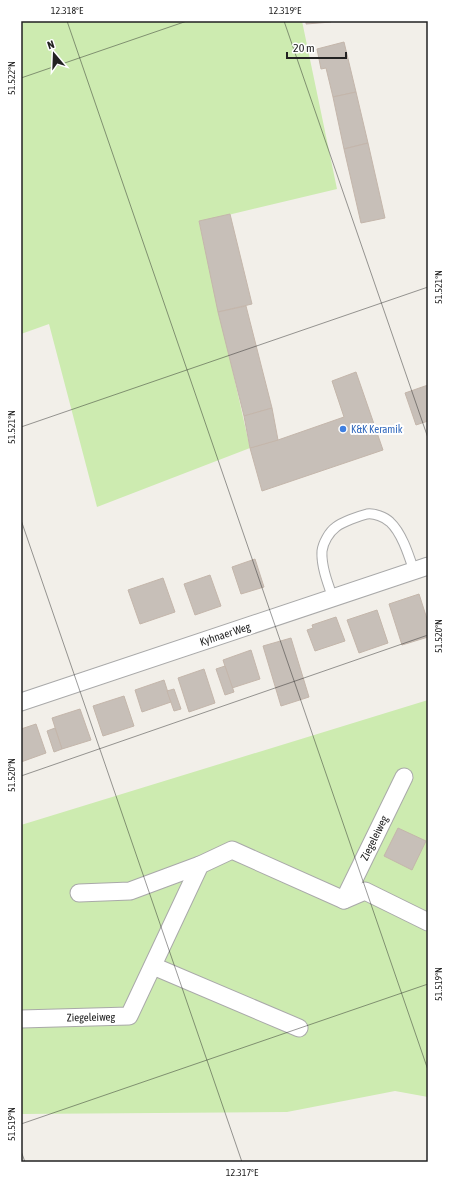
<svg xmlns="http://www.w3.org/2000/svg" width="449" height="1183" font-family="'Asap Condensed',sans-serif">
<style>
.grass{fill:#cdebb0}
.building{fill:#c7bfb8;stroke:#c4b6ab}
.lines{fill:none;stroke-linecap:round;stroke-linejoin:round}
.lane-casing{stroke:#a9a9a9;stroke-width:11}
.street-casing{stroke:#a9a9a9;stroke-width:19}
.lane{stroke:#fff;stroke-width:9}
.street{stroke:#fff;stroke-width:17}
.ticks{fill:none;stroke:#222;stroke-width:1;stroke-opacity:0.45}
.shop-dot{fill:#3f7fe0;stroke:#fff;stroke-width:1.5}
.labels{text-anchor:middle;stroke-width:4;stroke-linejoin:round;paint-order:stroke}
.shop-label{font-size:11px;fill:#366cbe;stroke:#fff;text-anchor:start}
.street-label{font-size:11px;fill:#222;stroke:#fff}
.neatline{fill:none;stroke:#222;stroke-width:1.5}
.ticks-label{font-size:10px;text-anchor:middle;fill:#222}
</style>
<rect width="100%" height="100%" fill="#f2efe9"/>
<!-- grass -->
<g class="grass">
<polygon points="21,21 302,21 337,189 199,222 250,448 97,507 49,324 21,334"/>
<polygon points="428,700 428,1097 395,1091 287,1112 21,1114 21,825"/>
</g>
<!-- building -->
<g class="building">
<polygon points="306,21 331,21 331,22 306,24"/>
<polygon points="344,42 356,92 333,97 326,68 321,69 317,49"/>
<polygon points="356,92 368,143 344,149 333,97"/>
<polygon points="368,143 385,218 361,223 344,149"/>
<polygon points="230,214 252,304 218,312 199,221"/>
<polygon points="246,306 272,408 244,416 218,312"/>
<polygon points="356,372 383,450 262,491 250,448 278,440 344,417 332,381"/>
<polygon points="428,385 428,421 416,425 405,393"/>
<polygon points="272,408 278,440 250,448 244,416"/>
<polygon points="255,559 264,587 241,594 232,567"/>
<polygon points="210,575 221,606 195,615 184,584"/>
<polygon points="163,578 175,612 140,624 128,590"/>
<polygon points="419,594 428,622 428,637 402,645 389,604"/>
<polygon points="377,610 388,643 359,653 347,620"/>
<polygon points="336,617 345,641 315,651 307,630 313,628 312,625"/>
<polygon points="291,638 309,697 281,706 263,646"/>
<polygon points="251,650 260,679 232,688 223,660"/>
<polygon points="225,666 234,692 225,695 216,669"/>
<polygon points="204,669 215,703 189,712 178,678"/>
<polygon points="164,680 171,702 142,712 135,690"/>
<polygon points="174,689 181,709 174,711 167,691"/>
<polygon points="124,696 134,726 103,736 93,706"/>
<polygon points="80,709 91,740 62,749 52,718"/>
<polygon points="36,724 46,753 21,762 21,729"/>
<polygon points="55,728 62,749 54,752 47,731"/>
<polygon points="398,828 426,841 412,870 384,856"/>
</g>
<g class="lines">
<!-- lane casing -->
<g class="lane-casing">
<path id="lane" d="M 333,598 C 328,584 321,566 322,551 C 323,543 329,532 336,527 C 342,522 359,516 367,514 C 374,513 385,517 390,522 C 402,533 409,556 414,571"/>
</g>
<!-- street casing -->
<g class="street-casing">
<g id="street">
<polyline points="21,702 428,566"/>
<polyline points="79,893 130,891 200,865"/>
<polyline points="344,900 404,777"/>
<polyline points="153,966 299,1028"/>
<polyline points="21,1019 129,1016 200,865 232,850 344,900 365,891 428,922"/>
</g>
</g>
<!-- lane -->
<use href="#lane" class="lane"/>
<!-- street -->
<use href="#street" class="street"/>
</g>
<!-- ticks -->
<path class="ticks" d="M 67,21 L 428,1070M 284,21 L 428,438M 21,78 L 187,21M 21,427 L 428,287M 21,520 L 242,1162M 21,776 L 428,635M 21,1124 L 428,984M 21,1151 L 25,1162"/>
<!-- markers -->
<circle class="shop-dot" cx="343" cy="429" r="4"/>
<g class="labels">
<!-- shop labels -->
<g class="shop-label">
<text x="351" y="433">K&amp;K Keramik</text>
</g>
<!-- street labels -->
<g class="street-label">
<text transform="translate(225 634) rotate(-18)" y="4">Kyhnaer Weg</text>
<text transform="translate(374 838) rotate(-64)" y="4">Ziegeleiweg</text>
<text transform="translate(91 1017) rotate(-1)" y="4">Ziegeleiweg</text>
</g>
</g>
<!-- border -->
<rect width="449" height="1183" fill="none" stroke="#ffffff" stroke-width="44"/>
<!-- north arrow -->
<g transform="translate(54 54) rotate(341)" stroke="#ffffff" stroke-width="3" paint-order="stroke">
<path d="M0-3L7 15L0 10L-7 15Z" fill="#222222"/>
<text y="-6" font-size="11" font-weight="bold" text-anchor="middle" fill="#222222">N</text>
</g>
<!-- scale -->
<path d="M287 52v6h59v-6" fill="none" stroke="#222222" stroke-width="2"/>
<text x="293" y="52" font-size="12" fill="#222222" stroke="#ffffff" stroke-width="3" paint-order="stroke">20 m</text>
<rect x="22" y="22" width="405" height="1139" class="neatline"/>
<g class="ticks-label">
<text x="67" y="14">12.318°E</text>
<text x="285" y="14">12.319°E</text>
<text transform="translate(11 78) rotate(-90)" y="4">51.522°N</text>
<text transform="translate(438 287) rotate(-90)" y="4">51.521°N</text>
<text transform="translate(11 427) rotate(-90)" y="4">51.521°N</text>
<text transform="translate(438 636) rotate(-90)" y="4">51.520°N</text>
<text transform="translate(11 775) rotate(-90)" y="4">51.520°N</text>
<text transform="translate(438 984) rotate(-90)" y="4">51.519°N</text>
<text transform="translate(11 1124) rotate(-90)" y="4">51.519°N</text>
<text x="242" y="1176">12.317°E</text>
</g>
</svg>
